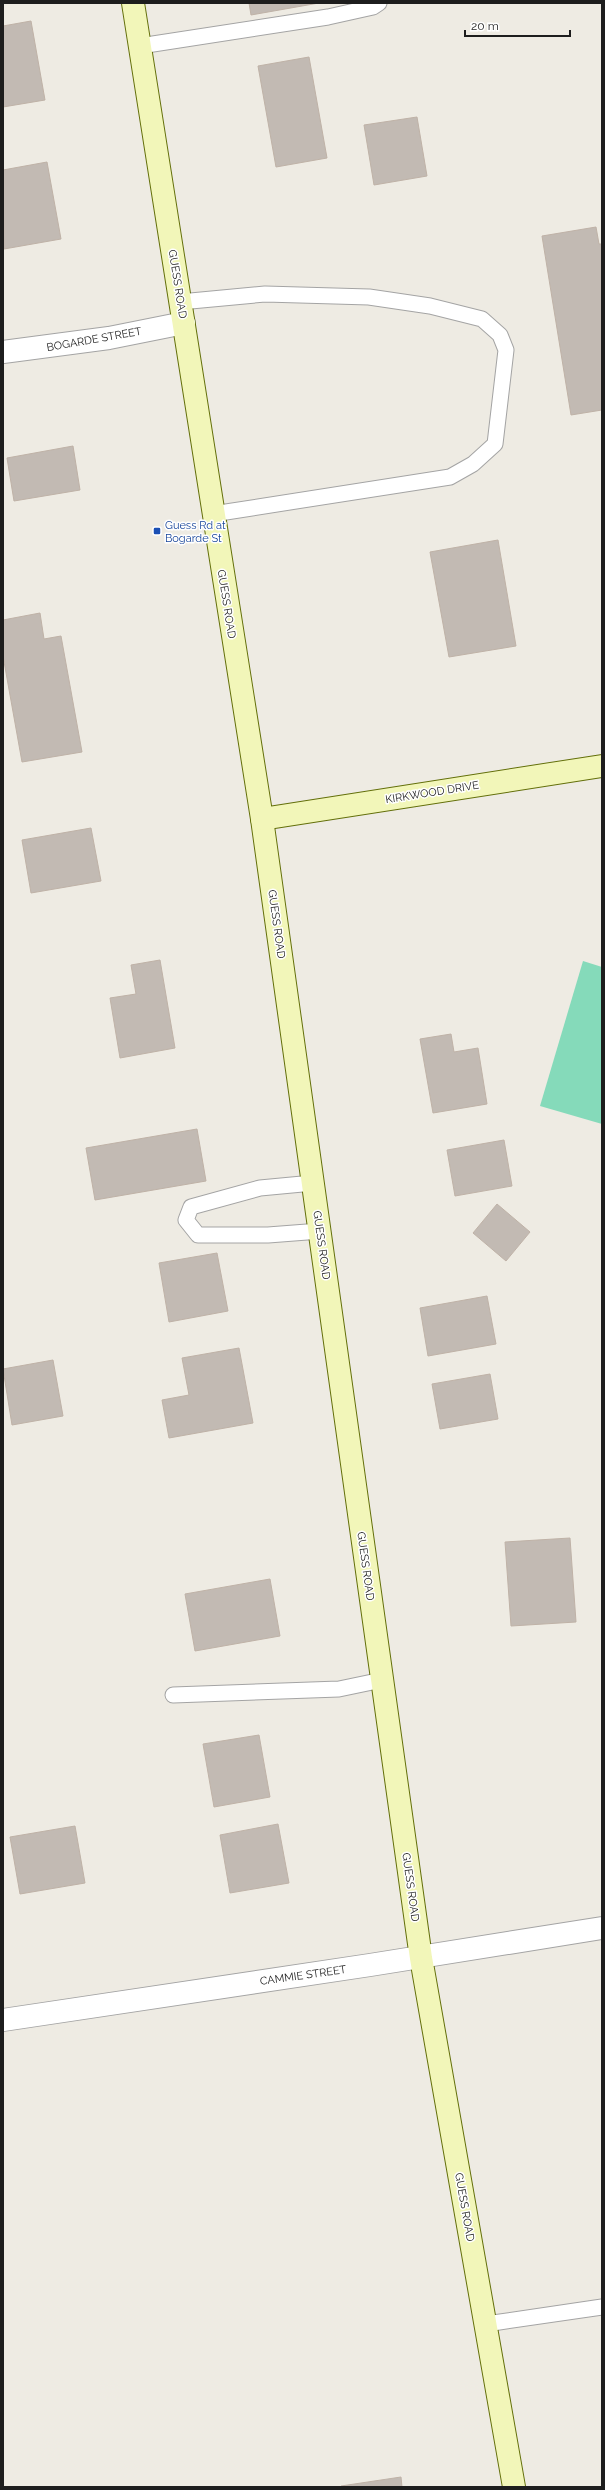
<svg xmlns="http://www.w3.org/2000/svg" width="605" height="2490" font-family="Raleway,sans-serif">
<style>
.pitch{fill:#85daba}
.building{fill:#c2bab3;stroke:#bfb2a7}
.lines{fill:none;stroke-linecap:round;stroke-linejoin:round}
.lane-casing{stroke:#a4a4a4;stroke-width:17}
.street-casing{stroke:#a4a4a4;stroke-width:24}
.secondary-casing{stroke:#636f0a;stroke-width:24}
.lane{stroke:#fff;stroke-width:15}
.street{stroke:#fff;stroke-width:22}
.secondary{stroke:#f2f6b9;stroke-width:22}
.transit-dot{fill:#1a4fb4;stroke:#fff;stroke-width:1.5}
.labels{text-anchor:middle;stroke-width:3;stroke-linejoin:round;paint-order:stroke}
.street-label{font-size:11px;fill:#1d1d1d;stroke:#fff}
.transit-label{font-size:11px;fill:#164399;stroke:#fff;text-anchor:start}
</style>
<rect width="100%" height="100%" fill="#eeebe3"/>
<!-- pitch -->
<polygon class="pitch" points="583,961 602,967 602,1124 540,1106"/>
<!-- building -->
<g class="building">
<polygon points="249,3 319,3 251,15"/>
<polygon points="31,21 45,100 3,107 3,26"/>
<polygon points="309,57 327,158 276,167 258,66"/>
<polygon points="417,117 427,176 374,185 364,125"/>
<polygon points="47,162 61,239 4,249 3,170"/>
<polygon points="596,227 599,244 602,244 602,410 571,415 542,236"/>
<polygon points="73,446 80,490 14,501 7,458"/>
<polygon points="498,540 516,646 449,657 430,552"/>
<polygon points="40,613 44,639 61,636 82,752 22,762 3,656 3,620"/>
<polygon points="91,828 101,881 31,893 22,840"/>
<polygon points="160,960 175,1048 120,1058 110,998 136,994 131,965"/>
<polygon points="451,1034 454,1052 478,1048 487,1104 433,1113 420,1039"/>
<polygon points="197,1129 206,1181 95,1200 86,1148"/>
<polygon points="504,1140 512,1186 455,1196 447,1150"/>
<polygon points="497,1204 530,1232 506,1261 473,1233"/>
<polygon points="217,1253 228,1311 169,1322 159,1263"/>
<polygon points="487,1296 496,1344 428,1356 420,1308"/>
<polygon points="239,1348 253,1423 169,1438 162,1400 189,1395 182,1358"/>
<polygon points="53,1360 63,1416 12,1425 3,1369"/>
<polygon points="490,1374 498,1419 440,1429 432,1384"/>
<polygon points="570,1538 576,1622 511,1626 505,1542"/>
<polygon points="270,1579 280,1636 195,1651 185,1594"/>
<polygon points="259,1735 270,1797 214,1807 203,1744"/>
<polygon points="278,1824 289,1883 230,1893 220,1835"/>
<polygon points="75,1826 85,1883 20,1894 10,1837"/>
<polygon points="401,2477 402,2487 342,2487 341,2486"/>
</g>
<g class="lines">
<!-- lane casing -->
<g class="lane-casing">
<g id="lane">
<polyline points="140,46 328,17 373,7 379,3"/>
<polyline points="180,302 265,294 369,297 430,306 482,319 500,335 506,350 495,444 473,464 450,477 213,514"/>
<polyline points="313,1183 260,1188 191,1207 186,1220 198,1235 268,1235 320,1231"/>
<polyline points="173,1695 339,1689 382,1680"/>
<polyline points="486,2324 602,2307"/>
</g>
</g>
<!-- street casing -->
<g class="street-casing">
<g id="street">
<polyline points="3,352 109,338 184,323"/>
<polyline points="3,2020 370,1965 602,1928"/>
</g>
</g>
<!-- secondary casing -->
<g class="secondary-casing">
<g id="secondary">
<polyline points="133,3 262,819 421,1958 514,2487"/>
<polyline points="262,819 602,766"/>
</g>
</g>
<!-- lane -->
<use href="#lane" class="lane"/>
<!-- street -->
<use href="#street" class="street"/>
<!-- secondary -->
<use href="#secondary" class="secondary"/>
</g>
<!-- markers -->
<rect class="transit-dot" x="153" y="527" width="8" height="8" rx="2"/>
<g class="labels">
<!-- street labels -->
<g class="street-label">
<text transform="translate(178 284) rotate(81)" y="4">GUESS ROAD</text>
<text transform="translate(94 339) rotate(-10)" y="4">BOGARDE STREET</text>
<text transform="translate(227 604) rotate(81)" y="4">GUESS ROAD</text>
<text transform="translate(432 792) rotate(-9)" y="4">KIRKWOOD DRIVE</text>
<text transform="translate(277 924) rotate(82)" y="4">GUESS ROAD</text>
<text transform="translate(322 1245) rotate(82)" y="4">GUESS ROAD</text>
<text transform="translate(366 1566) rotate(82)" y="4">GUESS ROAD</text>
<text transform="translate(411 1887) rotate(82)" y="4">GUESS ROAD</text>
<text transform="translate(303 1975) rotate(-8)" y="4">CAMMIE STREET</text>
<text transform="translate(465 2207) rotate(80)" y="4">GUESS ROAD</text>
</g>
<!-- transit labels -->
<g class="transit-label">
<text x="165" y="529">Guess Rd at<tspan x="165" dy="13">Bogarde St</tspan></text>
</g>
</g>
<!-- border -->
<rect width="605" height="2490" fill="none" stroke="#1d1d1d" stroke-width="8"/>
<!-- scale -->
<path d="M465 30v6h105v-6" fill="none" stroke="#1d1d1d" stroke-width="2"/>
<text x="471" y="30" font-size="12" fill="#1d1d1d" stroke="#ffffff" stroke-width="3" paint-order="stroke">20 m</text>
</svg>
